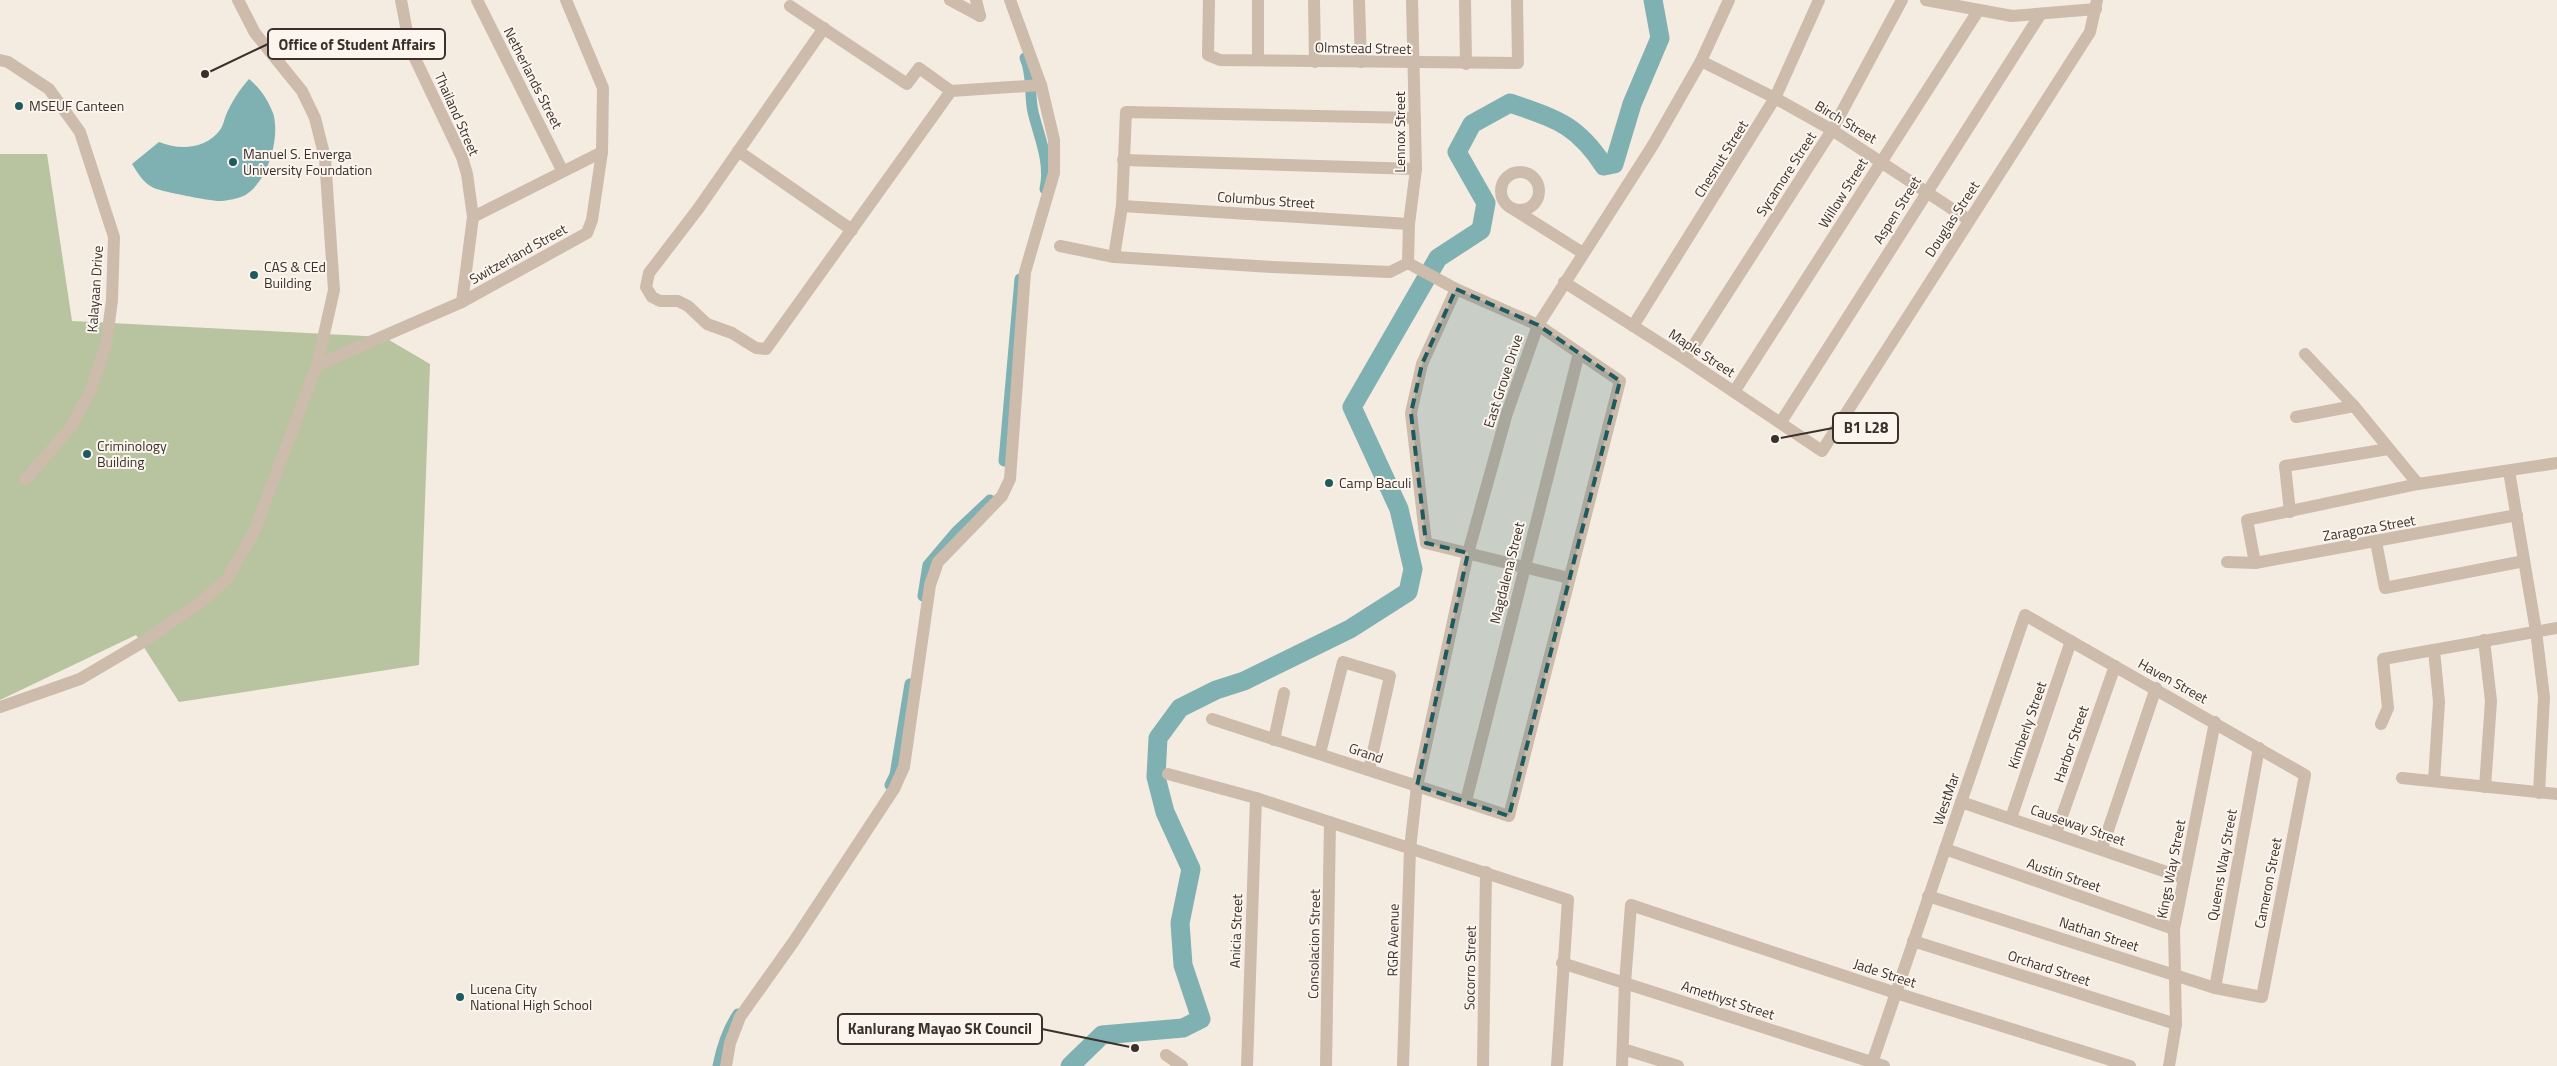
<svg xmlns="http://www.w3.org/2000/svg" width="2557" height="1066" font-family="'Titillium Web',sans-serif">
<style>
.green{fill:#b8c4a0}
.water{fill:#7fb0b2}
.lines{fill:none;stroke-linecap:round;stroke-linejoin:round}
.canal{stroke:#7fb0b2;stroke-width:11}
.river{stroke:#7fb0b2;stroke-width:19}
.minor{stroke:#cdbbac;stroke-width:12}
.tertiary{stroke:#cdbbac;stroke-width:12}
.marked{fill:#1f5a5e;fill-opacity:0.2;stroke:#1f5a5e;stroke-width:4;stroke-dasharray:10 6;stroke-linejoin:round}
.poi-dot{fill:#1f5a5e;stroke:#fbf5ee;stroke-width:2}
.labels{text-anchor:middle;stroke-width:4;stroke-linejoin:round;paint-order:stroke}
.street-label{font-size:14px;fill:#3b302b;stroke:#fbf5ee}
.poi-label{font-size:14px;fill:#3b302b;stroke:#fbf5ee;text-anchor:start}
.leader{fill:none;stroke:#3b302b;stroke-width:2}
.callout-dot{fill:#3b302b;stroke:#fbf5ee;stroke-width:2}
.callout{fill:#fbf5ee;stroke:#3b302b;stroke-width:2}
.callout-label{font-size:15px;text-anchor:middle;font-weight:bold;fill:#3b302b}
</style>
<rect width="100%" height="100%" fill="#f4ebe1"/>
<!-- green -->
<polygon class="green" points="0,154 47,154 72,321 384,337 430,364 419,665 179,702 136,635 0,700"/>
<!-- water -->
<path class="water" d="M 249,79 C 260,88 268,100 273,113 C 281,137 267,187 241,197 C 235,199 225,201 219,201 C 211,201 157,191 152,187 C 143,182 137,172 132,164 L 159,142 C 179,150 205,150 220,130 C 223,126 224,120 226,115 C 231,103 240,89 249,79 Z"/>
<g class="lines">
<!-- canal -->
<g class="canal">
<path d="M 1025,58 C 1033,75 1029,94 1033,112 C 1039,137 1051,162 1045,189"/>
<polyline points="1004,461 1020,279"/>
<polyline points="923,596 928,565 956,532 990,500"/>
<polyline points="890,785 895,775 910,684"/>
<path d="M 718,1066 C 722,1046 727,1030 738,1014"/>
</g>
<!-- river -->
<path class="river" d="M 1070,1066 L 1102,1035 L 1183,1028 L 1201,1019 L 1183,965 L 1180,923 L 1191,869 L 1165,812 L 1156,777 L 1158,738 L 1180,708 L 1216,690 L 1244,681 L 1350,629 L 1408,592 L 1413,569 L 1399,509 L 1352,407 L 1438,258 L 1481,230 L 1486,203 L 1457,152 L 1472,124 L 1510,103 C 1555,119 1576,123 1604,166 L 1614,164 L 1632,104 L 1660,38 L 1653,0"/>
<!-- minor -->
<g class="minor">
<polyline points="401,0 410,48 462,157 467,174 473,217 462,302"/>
<polyline points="477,0 562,170"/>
<polyline points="950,0 980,16"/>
<polyline points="976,0 980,16"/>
<polyline points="1209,0 1208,55 1220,60 1518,63 1517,0"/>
<polyline points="1258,0 1258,60"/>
<polyline points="1314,0 1315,62"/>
<polyline points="1359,0 1361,62"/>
<polyline points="1465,0 1466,64"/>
<polyline points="1926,0 2012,16 2096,9"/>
<polyline points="790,6 907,84 919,68 951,91 1041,85"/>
<polyline points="824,28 698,209 649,273 646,287 652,297 660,301 678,301 688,306 707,324 732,333 756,348 766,349 951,91"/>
<polyline points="0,60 8,62 49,89 80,132 114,237 112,300 106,345 91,390 71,427 25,480"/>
<polyline points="1701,61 1775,98 1832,130 1969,220"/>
<polyline points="738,151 852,230"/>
<polyline points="1123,160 1416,169"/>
<circle cx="1520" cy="191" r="19"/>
<polyline points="1122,206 1409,224"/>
<polyline points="1513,209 1583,253"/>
<polyline points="473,217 602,152"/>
<polyline points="1060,246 1114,257 1272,267 1390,272 1408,263"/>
<polyline points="1114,257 1122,206 1126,112 1415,118"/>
<polyline points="1408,263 1409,224 1416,169 1412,0"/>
<polyline points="1564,282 1685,359 1822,451 2090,32 2097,0"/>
<polyline points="1456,289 1422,364 1411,413 1426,543 1569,578"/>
<polyline points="1633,326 1775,98 1819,0"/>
<polyline points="2305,354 2354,406 2418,484"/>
<polyline points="1685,359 1832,130 1902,0"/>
<polyline points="317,365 462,302 587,233 592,220 602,152 603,88 566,0"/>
<polyline points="1734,392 1978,11"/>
<polyline points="2296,417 2354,406"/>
<polyline points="1781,422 2040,15"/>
<polyline points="2509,471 2536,631 2544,697 2539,793"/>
<polyline points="2290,512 2285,466 2388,449"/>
<polyline points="2376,542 2385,588 2524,561"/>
<polyline points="2227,562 2255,563 2517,515"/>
<polyline points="2255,563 2247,520 2418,484 2557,463"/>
<polyline points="2484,640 2491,701 2485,787"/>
<polyline points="2434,650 2439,702 2434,781"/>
<polyline points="0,707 80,679 141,643 200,603 227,579 254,532 317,365 334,290 325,158 315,118 302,91 255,33 238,0"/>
<polyline points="1212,719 1509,816 1620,381 1538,325 1456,289 1408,263"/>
<polyline points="2381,724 2388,708 2383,659 2557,628"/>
<polyline points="1274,740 1284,693"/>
<polyline points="1320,753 1343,662 1390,676 1369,770"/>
<polyline points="1168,774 1256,798 1568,900 1557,1066"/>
<polyline points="2402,778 2557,794"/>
<polyline points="1466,801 1579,353"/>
<polyline points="1961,802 2184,878"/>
<polyline points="2011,818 2071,641"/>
<polyline points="2056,833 2115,666"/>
<polyline points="2102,848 2156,688"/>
<polyline points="1945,849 2174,929"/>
<polyline points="1913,941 2176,1024"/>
<polyline points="1562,963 1884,1066"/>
<polyline points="2215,988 2259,748"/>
<polyline points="1623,1049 1678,1066"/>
<polyline points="1166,1055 1182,1066"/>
<polyline points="1247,1066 1256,798"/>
<polyline points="1326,1066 1330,822"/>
<polyline points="1483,1066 1486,872"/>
<polyline points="1622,1066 1625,983 1631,905 1896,993 2130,1066"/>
<polyline points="1871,1066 2025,615 2305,775 2262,997 2215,988 1928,896"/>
<polyline points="2169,1066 2176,1024 2174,929 2215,722"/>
</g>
<!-- tertiary -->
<g class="tertiary">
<polyline points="726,1066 730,1043 740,1017 794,941 894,789 904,767 930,585 938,562 1002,496 1010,479 1025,272 1054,173 1054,140 1041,85 1010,0"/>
<polyline points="1403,1066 1410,849 1417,786 1468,553 1507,413 1538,325 1653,145 1701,61 1729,0"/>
</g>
</g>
<!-- marked area -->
<path class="marked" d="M 1456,289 L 1538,325 L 1620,381 L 1509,816 L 1417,786 L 1468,553 L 1426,543 L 1411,413 L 1422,364 Z"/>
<!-- markers -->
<g class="poi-dot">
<circle cx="19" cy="106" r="5"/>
<circle cx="233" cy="162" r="5"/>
<circle cx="254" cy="275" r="5"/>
<circle cx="87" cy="454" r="5"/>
<circle cx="1329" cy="483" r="5"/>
<circle cx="460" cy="997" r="5"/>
</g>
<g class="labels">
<!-- street labels -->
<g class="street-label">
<text transform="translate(1363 48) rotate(1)" y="5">Olmstead Street</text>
<text transform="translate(533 78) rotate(63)" y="5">Netherlands Street</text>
<text transform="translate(457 114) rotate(66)" y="5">Thailand Street</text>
<text transform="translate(1846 122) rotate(31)" y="5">Birch Street</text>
<text transform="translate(1400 132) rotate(-90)" y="5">Lennox Street</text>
<text transform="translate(1721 159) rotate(-58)" y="5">Chesnut Street</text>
<text transform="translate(1786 174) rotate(-57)" y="5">Sycamore Street</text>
<text transform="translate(1843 193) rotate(-58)" y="5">Willow Street</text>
<text transform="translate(1266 200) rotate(4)" y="5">Columbus Street</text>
<text transform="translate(1897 210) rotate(-58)" y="5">Aspen Street</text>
<text transform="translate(1952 219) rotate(-57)" y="5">Douglas Street</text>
<text transform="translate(518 254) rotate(-29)" y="5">Switzerland Street</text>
<text transform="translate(95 289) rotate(-86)" y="5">Kalayaan Drive</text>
<text transform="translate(1702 353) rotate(33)" y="5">Maple Street</text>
<text transform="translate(1503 381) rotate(-72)" y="5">East Grove Drive</text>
<text transform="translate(2369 528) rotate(-10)" y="5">Zaragoza Street</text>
<text transform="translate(1507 573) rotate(-76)" y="5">Magdalena Street</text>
<text transform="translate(2173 681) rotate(29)" y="5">Haven Street</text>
<text transform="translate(2027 725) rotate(-71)" y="5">Kimberly Street</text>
<text transform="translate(2071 744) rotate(-71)" y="5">Harbor Street</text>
<text transform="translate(1366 753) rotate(19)" y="5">Grand</text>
<text transform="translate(1946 799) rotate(-71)" y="5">WestMar</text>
<text transform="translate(2078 825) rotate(19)" y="5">Causeway Street</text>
<text transform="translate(2222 865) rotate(-80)" y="5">Queens Way Street</text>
<text transform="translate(2171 869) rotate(-79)" y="5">Kings Way Street</text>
<text transform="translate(2064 875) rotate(19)" y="5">Austin Street</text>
<text transform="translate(2268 883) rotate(-79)" y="5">Cameron Street</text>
<text transform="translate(1236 931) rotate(-88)" y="5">Anicia Street</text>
<text transform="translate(2099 934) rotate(18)" y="5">Nathan Street</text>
<text transform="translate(1393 940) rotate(-89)" y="5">RGR Avenue</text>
<text transform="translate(1314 944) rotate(-89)" y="5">Consolacion Street</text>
<text transform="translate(1470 968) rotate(-89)" y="5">Socorro Street</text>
<text transform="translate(2049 968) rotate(18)" y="5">Orchard Street</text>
<text transform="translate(1885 973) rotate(18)" y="5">Jade Street</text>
<text transform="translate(1728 1000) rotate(18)" y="5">Amethyst Street</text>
</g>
<!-- poi labels -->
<g class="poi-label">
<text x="29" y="111">MSEUF Canteen</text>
<text x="243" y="159">Manuel S. Enverga<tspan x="243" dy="16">University Foundation</tspan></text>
<text x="264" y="272">CAS &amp; CEd<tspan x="264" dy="16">Building</tspan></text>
<text x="97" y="451">Criminology<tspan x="97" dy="16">Building</tspan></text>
<text x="1339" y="488">Camp Baculi</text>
<text x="470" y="994">Lucena City<tspan x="470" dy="16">National High School</tspan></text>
</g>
</g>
<!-- callouts -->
<path class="leader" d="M205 74L268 44M1775 439L1833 428M1135 1048L1042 1029"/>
<g class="callout-dot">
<circle cx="205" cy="74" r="5"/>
<circle cx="1775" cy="439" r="5"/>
<circle cx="1135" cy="1048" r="5"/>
</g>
<g class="callout">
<rect x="268" y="29" width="177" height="30" rx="5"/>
<rect x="1833" y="413" width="65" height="30" rx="5"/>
<rect x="838" y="1014" width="204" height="30" rx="5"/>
</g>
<g class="callout-label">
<text x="357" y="50">Office of Student Affairs</text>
<text x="1866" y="433">B1 L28</text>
<text x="940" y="1034">Kanlurang Mayao SK Council</text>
</g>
</svg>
